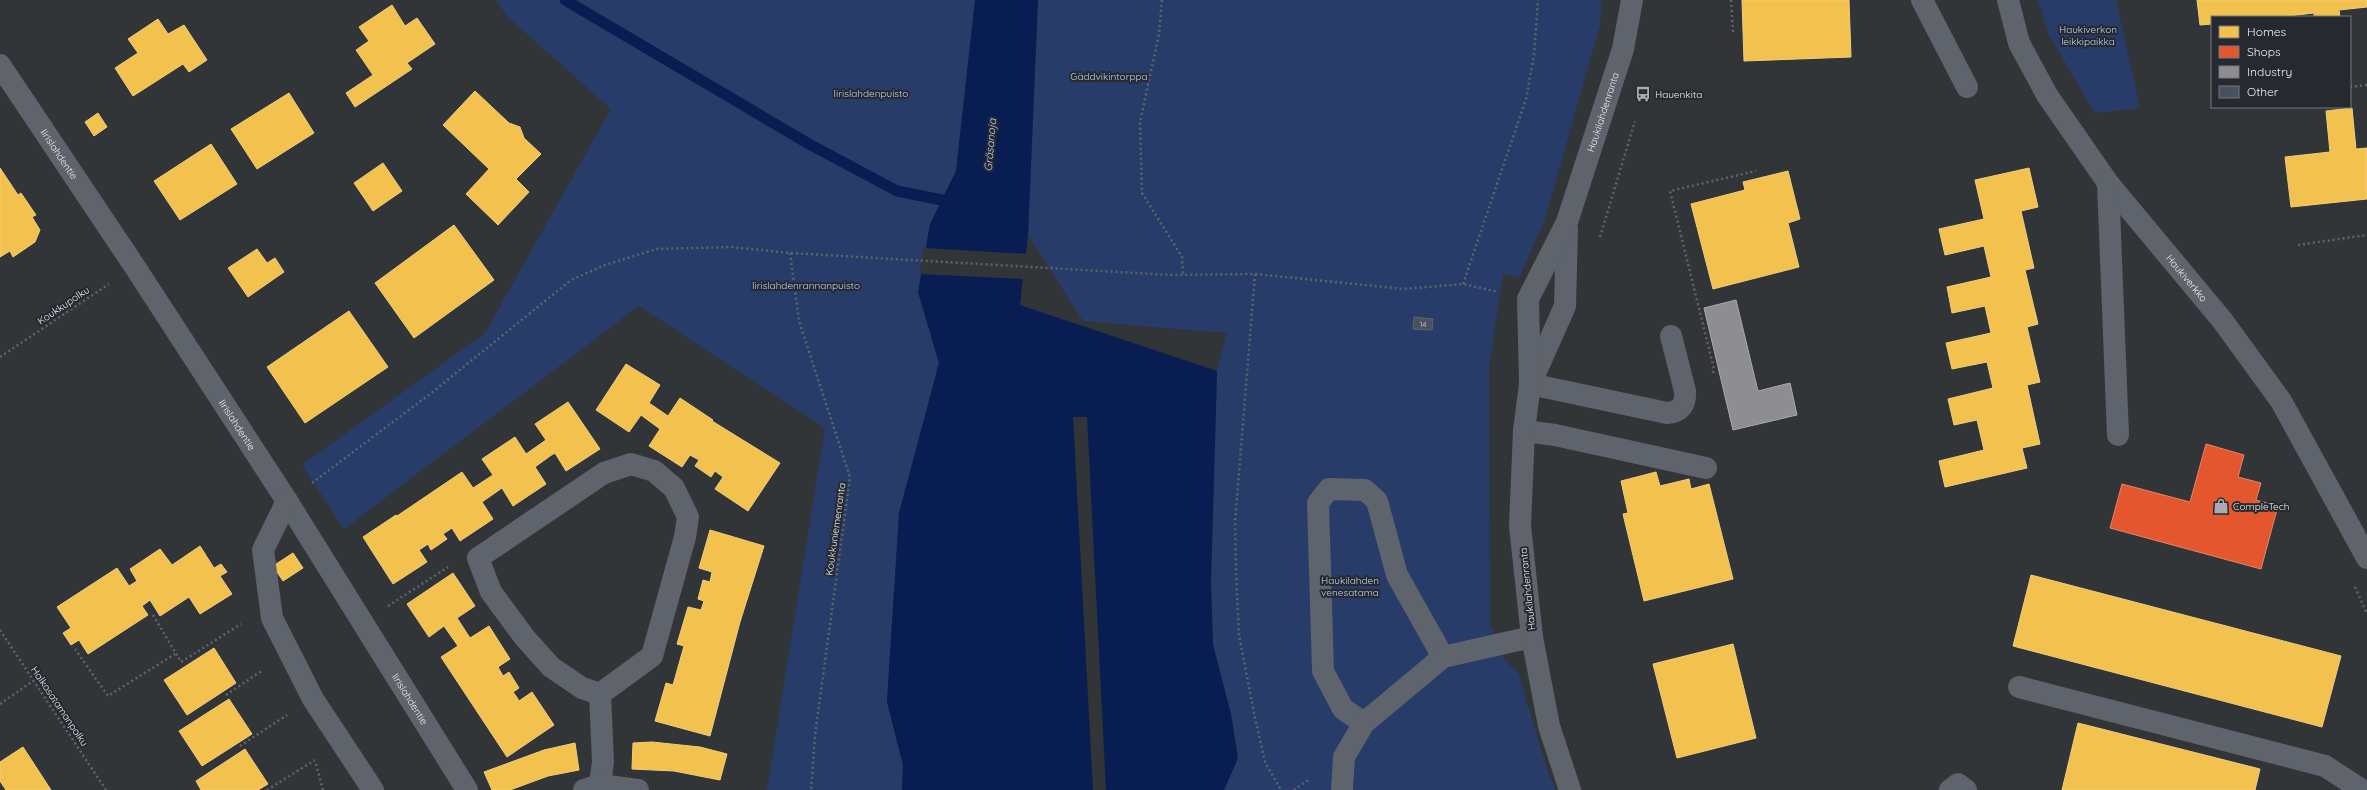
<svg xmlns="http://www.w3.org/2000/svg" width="2367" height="790" font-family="Quicksand,sans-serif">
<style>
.green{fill:#273c68}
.water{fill:#081d51}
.pier{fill:#323538}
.homes{fill:#f2c14e;stroke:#f0ce7f}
.shops{fill:#e4572e;stroke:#e68468}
.industry{fill:#8d8d92;stroke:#a9aaae}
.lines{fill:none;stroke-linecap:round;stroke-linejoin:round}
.stream{stroke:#081d51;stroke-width:11}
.building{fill:#49505e;stroke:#636568}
.path{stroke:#60646a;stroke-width:2.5;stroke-dasharray:2 3;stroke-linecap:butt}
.minor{stroke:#5e636c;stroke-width:22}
.labels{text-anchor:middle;stroke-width:4;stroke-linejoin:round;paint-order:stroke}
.number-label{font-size:8px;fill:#c2c6cc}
.park-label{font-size:10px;fill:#bdd1f5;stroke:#262a30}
.poi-label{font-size:10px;fill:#ebedf1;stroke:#262a30;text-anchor:start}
.street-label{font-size:10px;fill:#ebedf1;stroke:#262a30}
.water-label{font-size:11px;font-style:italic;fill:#bacdf2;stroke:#262a30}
</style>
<rect width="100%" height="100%" fill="#323538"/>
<!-- green -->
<g class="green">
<polygon points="496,0 975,0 956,171 930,224 918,292 939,363 899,513 887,701 903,765 902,790 767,790 825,428 639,306 344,529 302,465 485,333 611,109 507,16"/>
<polygon points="1038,0 1602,0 1600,25 1545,219 1519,278 1503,273 1489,367 1490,624 1505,661 1518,672 1548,773 1556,790 1224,790 1238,758 1231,714 1213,645 1211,582 1217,371 1227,333 1083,321 1028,235"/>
<polygon points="2038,0 2116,0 2140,108 2095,113 2049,35"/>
</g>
<!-- water -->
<polygon class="water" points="975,0 1038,0 1028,235 1020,305 1217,371 1211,582 1213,645 1231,714 1238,758 1224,790 902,790 903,765 887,702 899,513 939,363 918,292 930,224 956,171"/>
<!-- pier -->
<g class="pier">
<polygon points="924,248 1028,254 1025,279 919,274"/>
<polygon points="1073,417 1087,417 1106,790 1093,790"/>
</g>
<!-- homes -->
<g class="homes">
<polygon points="1742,0 1849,0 1851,57 1744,61"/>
<polygon points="2197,0 2367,0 2367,7 2339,10 2340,17 2314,17 2314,13 2279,17 2212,17 2212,24 2200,25"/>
<polygon points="392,5 405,26 417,18 435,44 407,63 412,69 355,107 346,93 373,75 356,50 369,41 359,27"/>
<polygon points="158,19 168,34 184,25 207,60 189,72 183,64 133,96 115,68 138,53 128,39"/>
<polygon points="475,91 509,123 520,127 524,138 541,154 516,179 529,192 498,225 466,194 489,169 443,125"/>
<polygon points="289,93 314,133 257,169 231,129"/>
<polygon points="2352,108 2356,149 2367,148 2367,199 2291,207 2285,157 2330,152 2326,111"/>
<polygon points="98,113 107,127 94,136 85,122"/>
<polygon points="211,144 237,184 180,220 154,181"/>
<polygon points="383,163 402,191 373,211 354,183"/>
<polygon points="0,168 18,195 21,193 36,215 32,217 40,230 35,242 13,257 10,251 0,257"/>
<polygon points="2029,168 2038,207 2021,211 2034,268 2025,270 2038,324 2027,327 2040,382 2027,385 2040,444 2022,448 2027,468 1945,487 1939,461 1984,450 1977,420 1954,425 1948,399 1993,388 1987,362 1952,369 1946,343 1991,333 1985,306 1952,313 1947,287 1991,277 1984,246 1945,255 1939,229 1984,219 1975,180"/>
<polygon points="1788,171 1800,219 1788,223 1799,267 1713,289 1691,204 1745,190 1743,182"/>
<polygon points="454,225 494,280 414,338 375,283"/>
<polygon points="257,249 267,263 275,258 284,272 248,297 228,268"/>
<polygon points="349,311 388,367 305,423 267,367"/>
<polygon points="626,364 660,385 649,403 668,416 680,398 713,420 712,421 780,463 748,511 715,489 723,477 715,471 711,477 695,466 699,460 690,455 682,467 649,446 660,429 641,415 629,432 596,410"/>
<polygon points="568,402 600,449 566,471 555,453 550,456 535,467 546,484 513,506 502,488 482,502 493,519 460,541 452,528 443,534 447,539 431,550 428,544 419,550 427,562 393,584 363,537 396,515 397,516 462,472 473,488 493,475 482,459 515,437 526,454 546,440 535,424"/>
<polygon points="1656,472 1660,486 1689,479 1691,489 1709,484 1733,579 1644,601 1623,514 1628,513 1621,481"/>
<polygon points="710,530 764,546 740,622 710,736 655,721 666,683 673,685 684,646 677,644 688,607 701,610 704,601 698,599 703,580 710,582 712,572 699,568"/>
<polygon points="200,546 214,568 221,564 227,572 220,576 232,594 200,614 189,597 160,616 150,600 142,606 148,615 88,654 79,640 71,645 63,633 71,628 57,607 117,568 129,586 137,581 130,569 160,549 172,565"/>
<polygon points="293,553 303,568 283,581 273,566"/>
<polygon points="453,573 475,606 457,618 470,638 489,626 510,659 498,667 503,676 509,672 519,688 513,692 516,696 519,701 532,692 554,725 507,757 441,657 458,646 444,626 429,637 407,604"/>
<polygon points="2031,575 2341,656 2322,727 2013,646"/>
<polygon points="1733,644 1756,738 1677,758 1653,664"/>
<polygon points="214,648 236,683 187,715 164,680"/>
<polygon points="229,699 252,734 202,766 179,731"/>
<polygon points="2078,723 2260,769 2255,790 2062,790"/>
<polygon points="652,742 700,747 727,754 720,780 674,771 632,769 633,743"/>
<polygon points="575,743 579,770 548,776 510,790 492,790 484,772 544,750"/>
<polygon points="23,747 51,790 6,790 0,781 0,762"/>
<polygon points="245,749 268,784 258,790 201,790 196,781"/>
</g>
<!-- shops -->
<polygon class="shops" points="2206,444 2244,455 2238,477 2261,483 2256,500 2278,506 2261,569 2110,528 2122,484 2190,502"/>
<!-- industry -->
<polygon class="industry" points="1736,300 1758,391 1790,383 1797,415 1733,430 1704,308"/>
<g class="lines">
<!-- stream -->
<polyline class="stream" points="565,0 809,144 897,191 957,203"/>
</g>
<!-- building -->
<polygon class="building" points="1414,317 1433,319 1432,330 1413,329"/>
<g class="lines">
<!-- path -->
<g class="path">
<polyline points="1162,0 1159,34 1140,122 1142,193 1182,257 1183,274"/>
<polyline points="1731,0 1733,32"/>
<polyline points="2350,87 2367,85"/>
<polyline points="1600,237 1635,121"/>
<polyline points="2298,245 2367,235"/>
<polyline points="790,253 799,321 850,477 815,735 811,790"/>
<polyline points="1255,274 1235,522 1236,574 1239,635 1254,713 1265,762 1281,790"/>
<polyline points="1463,284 1526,99 1534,55 1538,0"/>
<polyline points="0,357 109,284"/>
<polyline points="1713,373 1714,369 1670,191 1756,171"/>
<polyline points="312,483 430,394 571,280 605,265 657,249 732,247 790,253 1170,275 1255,274 1404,289 1463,284 1498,292"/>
<polyline points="2355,587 2367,614"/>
<polyline points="388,606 448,567"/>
<polyline points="153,615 181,662 241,624"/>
<polyline points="0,630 106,790"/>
<polyline points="75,649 108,696 175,654"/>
<polyline points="226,695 263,670"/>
<polyline points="0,704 33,681"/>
<polyline points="240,746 287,715"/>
<polyline points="316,764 323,790"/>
<polyline points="267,790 315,760"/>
<polyline points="1294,790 1310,779"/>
</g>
<!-- minor -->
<g class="minor">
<polyline points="1922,0 1967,87"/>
<path id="s1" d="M 2008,0 L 2019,43 L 2047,95 L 2108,183 L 2222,320 L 2281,401 L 2367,558"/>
<path id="s2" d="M 0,65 L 135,267 L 287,501 L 467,790"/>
<polyline points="2108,183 2118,435"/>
<polyline points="1533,378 1565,306 1567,229"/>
<path d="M 1530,384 L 1667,413 C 1681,412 1686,404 1685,391 L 1671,336"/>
<polyline points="1524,431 1555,435 1706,468"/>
<polyline points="287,501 263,550 272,618 313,699 373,790"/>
<polyline points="2019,687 2325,766 2362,790"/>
<polyline points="1364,723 1343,709 1323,671 1318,503 1329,489 1365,490 1377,501 1397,575 1443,657"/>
<polyline points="600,785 603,762 600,694 652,656 685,537 688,517 674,488 654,471 631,464 604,473 478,558 491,592 525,638 551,667 582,688 600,694"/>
<polyline points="584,790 600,785 638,790"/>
<polyline points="1342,790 1344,757 1364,723 1443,657 1532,637"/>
<path id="s3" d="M 1570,790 L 1549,726 L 1532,637 L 1520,526 L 1524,431 L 1530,384 L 1528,299 L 1567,222 L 1623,49 L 1632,0"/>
<polyline points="1950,790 1958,784 1966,790"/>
</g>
</g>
<!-- icons -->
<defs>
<g id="bus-bare" transform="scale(1.2)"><path d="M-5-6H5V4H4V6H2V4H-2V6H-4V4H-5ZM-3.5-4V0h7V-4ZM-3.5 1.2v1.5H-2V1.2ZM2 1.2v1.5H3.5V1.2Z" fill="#aaadb0" stroke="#262a30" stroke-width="2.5" paint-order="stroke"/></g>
<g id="shop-bare" transform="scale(1.2)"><path d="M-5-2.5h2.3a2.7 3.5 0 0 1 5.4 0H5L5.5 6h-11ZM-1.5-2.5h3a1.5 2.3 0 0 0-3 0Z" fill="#aaadb0" stroke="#262a30" stroke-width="2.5" paint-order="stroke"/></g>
</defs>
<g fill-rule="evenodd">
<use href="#bus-bare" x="1643" y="94"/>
<use href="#shop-bare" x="2221" y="506"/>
</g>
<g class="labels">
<!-- number labels -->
<g class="number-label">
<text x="1423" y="327">14</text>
</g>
<!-- park labels -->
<g class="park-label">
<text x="2088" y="33">Haukiverkon<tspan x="2088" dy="12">leikkipaikka</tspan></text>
<text x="1109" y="80">Gäddvikintorppa</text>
<text x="871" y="97">Iirislahdenpuisto</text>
<text x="806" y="289">Iirislahdenrannanpuisto</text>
<text x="1350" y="584">Haukilahden<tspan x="1350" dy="12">venesatama</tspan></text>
</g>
<!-- poi labels -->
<g class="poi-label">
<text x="1655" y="98">Hauenkita</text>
<text x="2233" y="510">CompleTech</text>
</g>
<!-- street labels -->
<g class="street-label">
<text dy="4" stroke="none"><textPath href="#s3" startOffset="699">Haukilahdenranta</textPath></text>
<text dy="4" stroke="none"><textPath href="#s2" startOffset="107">Iirislahdentie</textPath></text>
<text dy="4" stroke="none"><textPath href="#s1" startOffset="334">Haukiverkko</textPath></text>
<text transform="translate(63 305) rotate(-34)" y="4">Koukkupolku</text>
<text dy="4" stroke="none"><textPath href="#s2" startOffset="431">Iirislahdentie</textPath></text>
<text transform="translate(835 529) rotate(-82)" y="4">Koukkuniemenranta</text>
<text transform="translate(1527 589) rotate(-96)" y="4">Haukilahdenranta</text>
<text dy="4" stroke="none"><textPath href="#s2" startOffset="755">Iirislahdentie</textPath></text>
<text transform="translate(60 706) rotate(56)" y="4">Halkosatamanpolku</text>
</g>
<!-- water labels -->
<g class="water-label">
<text transform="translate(990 145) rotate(-85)" y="4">Gräsanoja</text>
</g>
</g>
<!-- legend -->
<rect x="2211" y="16" width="140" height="92" fill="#262a30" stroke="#75787d"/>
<rect x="2219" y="26" width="20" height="12" fill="#f2c14e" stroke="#75787d"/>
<text x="2247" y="36" font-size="12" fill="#ebedf1">Homes</text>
<rect x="2219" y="46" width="20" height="12" fill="#e4572e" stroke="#75787d"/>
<text x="2247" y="56" font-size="12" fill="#ebedf1">Shops</text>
<rect x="2219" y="66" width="20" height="12" fill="#8d8d92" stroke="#75787d"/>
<text x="2247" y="76" font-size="12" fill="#ebedf1">Industry</text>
<rect x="2219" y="86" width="20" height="12" fill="#49505e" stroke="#75787d"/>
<text x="2247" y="96" font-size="12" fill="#ebedf1">Other</text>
</svg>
